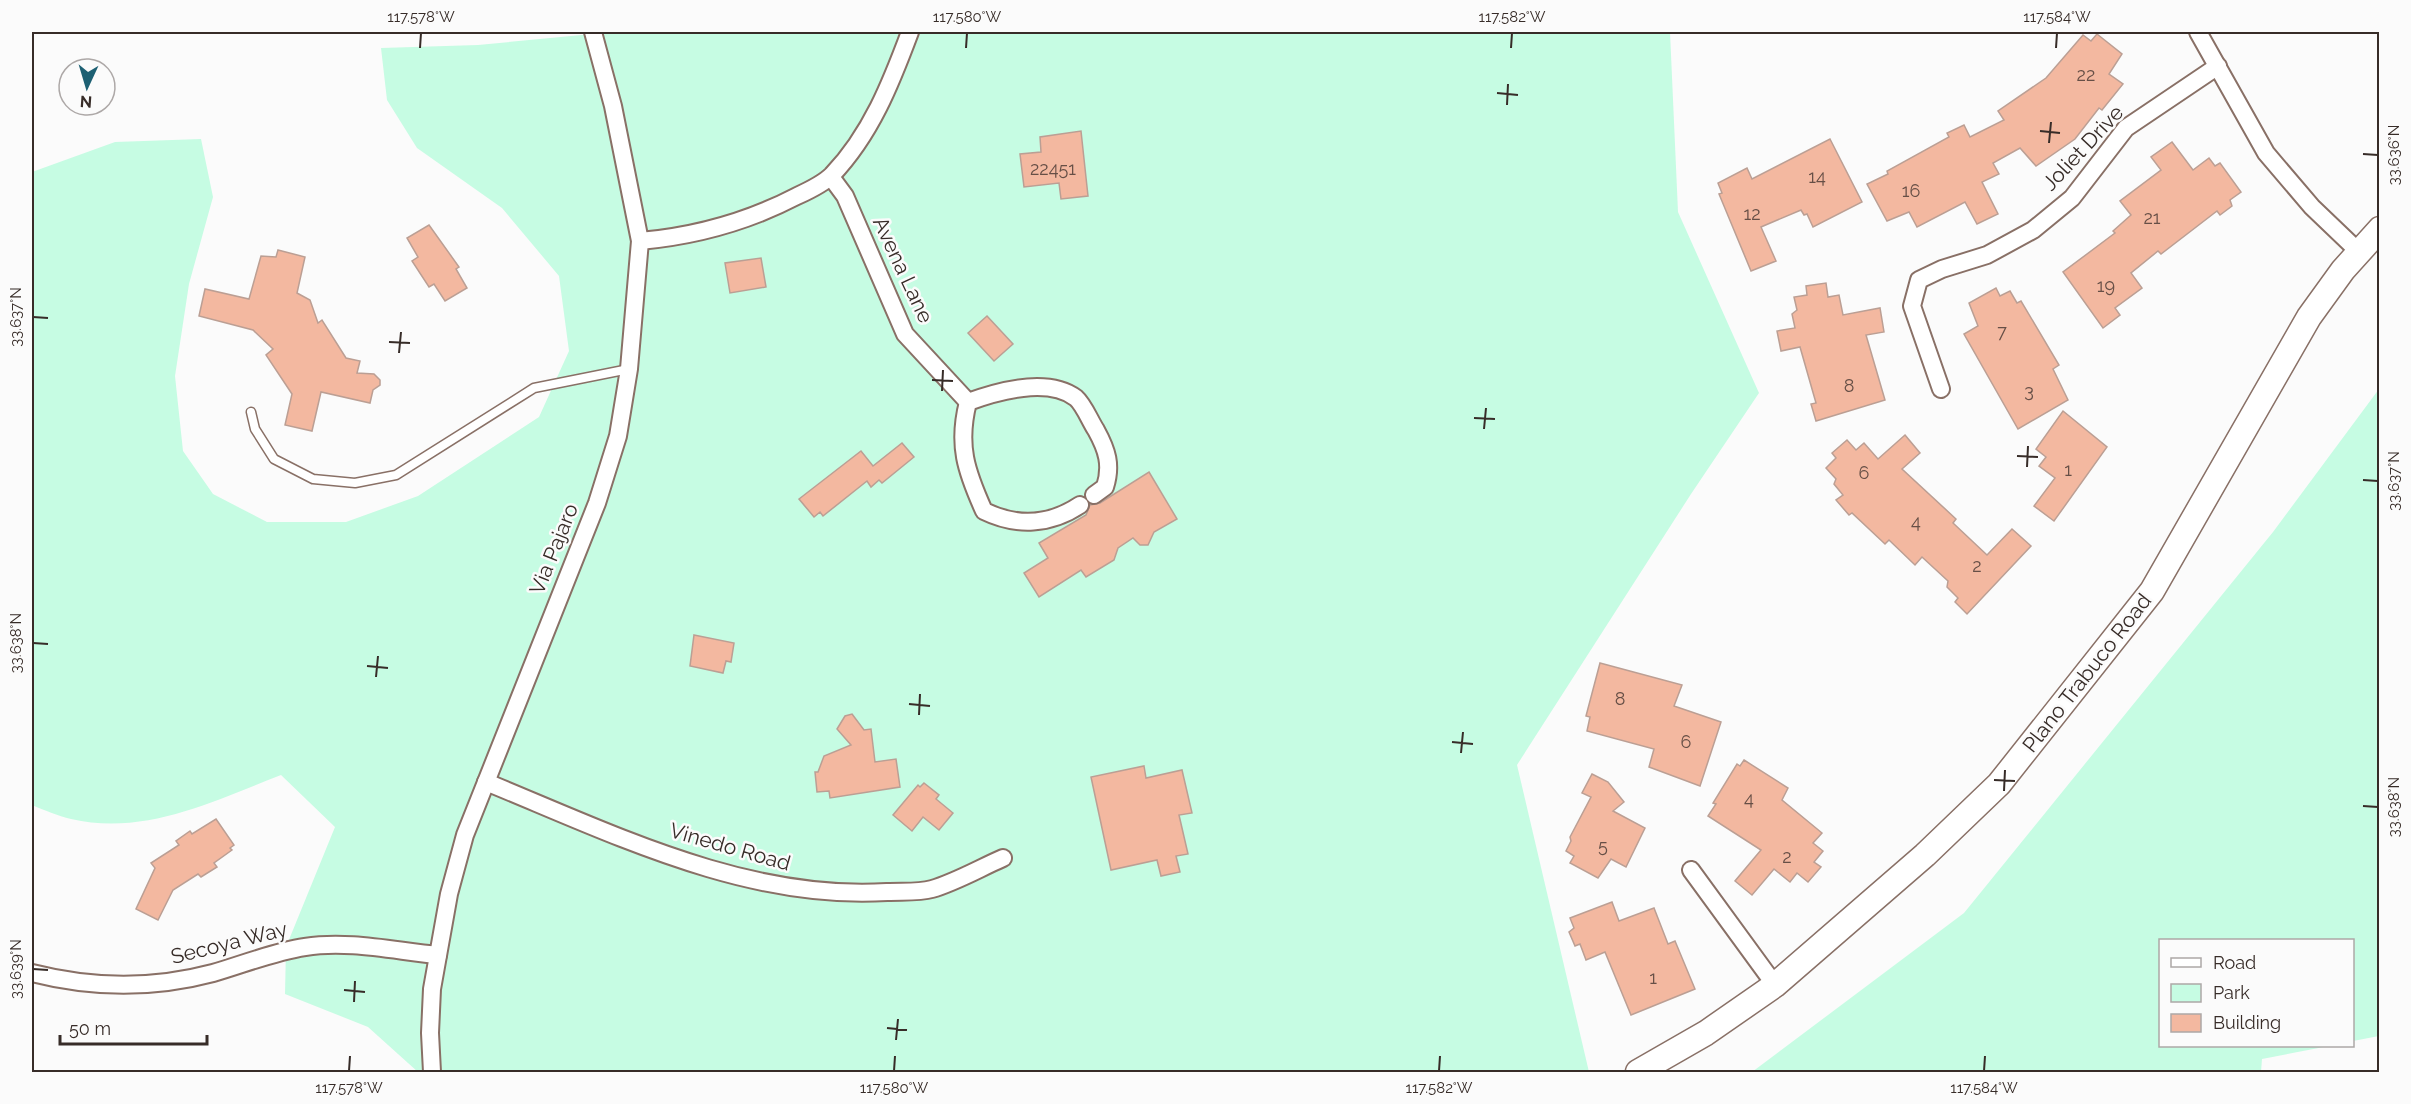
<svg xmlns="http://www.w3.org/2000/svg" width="2411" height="1104" font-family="Raleway,sans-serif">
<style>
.green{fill:#c6fce3}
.building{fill:#f3b8a0;stroke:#bb9f94;stroke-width:1.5}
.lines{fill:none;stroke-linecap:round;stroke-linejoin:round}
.lane-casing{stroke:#897066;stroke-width:11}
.street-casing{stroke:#897066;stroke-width:20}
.secondary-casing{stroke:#897066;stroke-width:27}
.lane{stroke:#fff;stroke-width:8}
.street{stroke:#fff;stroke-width:16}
.secondary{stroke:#fff;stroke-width:24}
.ticks{fill:none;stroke:#372c28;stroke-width:2}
.labels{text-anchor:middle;stroke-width:5;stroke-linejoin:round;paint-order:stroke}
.number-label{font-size:18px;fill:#664f46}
.street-label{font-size:21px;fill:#372c28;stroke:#fbfbfb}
.neatline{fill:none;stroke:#372c28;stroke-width:2}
.ticks-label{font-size:15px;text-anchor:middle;fill:#372c28}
</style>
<rect width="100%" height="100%" fill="#fbfbfb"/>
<!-- green -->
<g class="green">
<path d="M 613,32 L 1670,32 L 1678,212 L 1759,393 L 1691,494 L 1517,765 L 1589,1072 L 418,1072 L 368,1027 L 285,994 L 286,947 L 335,827 L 281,775 C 214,801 145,836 71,819 C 58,816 44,810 32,805 L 32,172 L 115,142 L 201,139 L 213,197 L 189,284 L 175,376 L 183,451 L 213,494 L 267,522 L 346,522 L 418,496 L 539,417 L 569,351 L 559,276 L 502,208 L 417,148 L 387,100 L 381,48 L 478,45 Z"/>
<polygon points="2379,389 2379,1036 2353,1041 2352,940 2160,940 2160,1046 2329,1046 2262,1059 2261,1072 1752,1072 1964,913 2273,532"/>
</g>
<!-- building -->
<g class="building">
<polygon points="2097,34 2122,54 2109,74 2123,84 2102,110 2099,108 2075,139 2036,166 2020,148 1993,163 1999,174 1982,182 1998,214 1977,224 1965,202 1917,227 1909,212 1887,221 1867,184 1888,174 1887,171 1949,137 1947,133 1964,125 1970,137 2004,120 1998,111 2046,78 2083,35 2091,41"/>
<polygon points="1081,131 1088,196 1061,199 1059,183 1024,187 1020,154 1041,152 1040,137"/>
<polygon points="1830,139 1862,202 1813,227 1807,214 1804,215 1801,210 1761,227 1776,261 1751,271 1719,194 1722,193 1718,183 1747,168 1752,179"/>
<polygon points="2172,142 2193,170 2209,158 2215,166 2220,163 2241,192 2230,200 2232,206 2220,215 2217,211 2161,254 2158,251 2131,273 2142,288 2115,308 2120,315 2103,328 2063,272 2115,233 2113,231 2131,215 2120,201 2161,170 2151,157"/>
<polygon points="429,225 459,267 456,269 467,288 445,301 434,284 429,287 412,261 418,257 407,238"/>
<polygon points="278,250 305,257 297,293 310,300 318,323 322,320 346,358 360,361 357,373 374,374 380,380 380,385 373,390 370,403 321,392 312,431 285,425 292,394 266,355 273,349 253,330 199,316 205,289 249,299 261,256 276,257"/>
<polygon points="761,258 766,287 730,293 725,263"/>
<polygon points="1826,283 1828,297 1839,295 1843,315 1880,308 1884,332 1866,335 1885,400 1816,421 1811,404 1816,403 1800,347 1781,351 1777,331 1795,328 1792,314 1797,310 1794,297 1807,295 1806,286"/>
<polygon points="1996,288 2000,296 2010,291 2017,303 2021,301 2059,365 2053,369 2068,400 2018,429 1964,334 1978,326 1969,303"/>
<polygon points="987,316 1013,344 994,361 968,333"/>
<polygon points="2063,411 2107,447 2054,521 2034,506 2055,478 2039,466 2046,457 2036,449"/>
<polygon points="1905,435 1920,453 1902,469 1956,519 1953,523 1987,555 2012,529 2031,546 1967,614 1955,602 1958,598 1947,587 1948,581 1922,557 1915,565 1889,540 1885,544 1852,513 1849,515 1836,500 1843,495 1834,484 1836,479 1826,468 1836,458 1832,453 1847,440 1856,450 1864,443 1878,459"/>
<polygon points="902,443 914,457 882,483 879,480 871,487 867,481 823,516 820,512 814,517 799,499 861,451 873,466"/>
<polygon points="1149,472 1177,519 1154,532 1148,545 1140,545 1133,538 1118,548 1114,560 1086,577 1081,570 1039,597 1024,573 1048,558 1039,543 1086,515 1090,505 1100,503"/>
<polygon points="694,635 734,643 731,662 726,661 723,673 690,666"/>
<polygon points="1600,663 1682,685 1674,706 1721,722 1700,786 1649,767 1654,749 1587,731 1590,717 1586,716"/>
<polygon points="852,714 864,730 871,729 875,762 896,759 900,787 830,798 829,791 817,792 815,772 818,772 824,756 851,745 837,729 845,716"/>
<polygon points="1744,760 1788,788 1782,800 1822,833 1813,843 1823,851 1814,862 1821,867 1808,882 1797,873 1790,882 1774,869 1752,895 1735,881 1761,850 1708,816 1716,804 1713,803 1737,764 1740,766"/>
<polygon points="1144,766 1146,778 1182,770 1192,813 1179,815 1188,854 1176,856 1180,872 1161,876 1157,860 1111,870 1091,777"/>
<polygon points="1592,774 1608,782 1624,802 1613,811 1645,828 1626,867 1611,859 1598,878 1570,863 1574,856 1566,851 1571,841 1570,837 1591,797 1582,793"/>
<polygon points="924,783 939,795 936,799 953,813 939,830 923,817 912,831 893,815 918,785 920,787"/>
<polygon points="216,819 234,845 230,848 232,850 214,863 217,867 201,877 198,874 173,890 158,920 136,909 155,868 151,863 179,845 176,841 190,831 192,834"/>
<polygon points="1612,902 1619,921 1654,908 1668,944 1675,941 1695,989 1631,1015 1605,952 1586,960 1580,944 1575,946 1569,932 1574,928 1570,918"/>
</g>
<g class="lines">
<!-- lane casing -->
<g class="lane-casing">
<polyline id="lane" points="251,412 255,429 274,459 313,479 355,483 396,475 534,388 629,369"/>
</g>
<!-- street casing -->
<g class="street-casing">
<g id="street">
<polyline points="2198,32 2266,153 2312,207 2358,251"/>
<polyline points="831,177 845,196 905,334 968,402"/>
<path d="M 640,241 C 696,236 747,222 797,196 C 808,191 823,184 832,175 C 871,134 891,83 910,32"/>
<polyline points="1941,389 1912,306 1919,280 1942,269 1987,255 2033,230 2072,198 2126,128 2218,66"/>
<path d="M 1080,505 C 1050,525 1017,527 984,511 C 966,471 957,445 968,402 C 998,391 1048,377 1076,398 C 1084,405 1090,421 1096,430 C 1107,450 1112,465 1105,487 L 1094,495"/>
<path d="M 486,782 C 613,834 747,901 887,892 C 901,891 918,893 932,889 C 956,882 980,868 1003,858"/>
<polyline points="1691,870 1775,985"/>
<path d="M 32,973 C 91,988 153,989 213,973 C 244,964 273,952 305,947 C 348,940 395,951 438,955"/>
<polyline points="432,1072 430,1033 432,989 449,894 465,835 597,503 618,436 629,369 640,241 613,106 593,32"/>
</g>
</g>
<!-- secondary casing -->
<g class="secondary-casing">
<polyline id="secondary" points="1638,1072 1706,1033 1775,985 1925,855 1999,784 2152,591 2309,317 2343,270 2380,229"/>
</g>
<!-- lane -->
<use href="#lane" class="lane"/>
<!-- street -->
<use href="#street" class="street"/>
<!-- secondary -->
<use href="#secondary" class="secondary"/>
</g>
<!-- ticks -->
<path class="ticks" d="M 420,48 L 421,33M 966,48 L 967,33M 1511,48 L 1512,33M 2056,48 L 2057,33M 1497,93 L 1518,95M 1507,105 L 1508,84M 2040,131 L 2060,133M 2049,143 L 2051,122M 2363,154 L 2378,155M 33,317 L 48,318M 389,342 L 410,343M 399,353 L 401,332M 932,380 L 953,381M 942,391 L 943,370M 1474,418 L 1495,419M 1484,429 L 1486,408M 2017,456 L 2038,457M 2027,467 L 2028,446M 2363,480 L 2378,481M 33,643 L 48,644M 367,666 L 388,668M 376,677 L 378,656M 909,704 L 930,706M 919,715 L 920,694M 1452,742 L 1473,744M 1461,753 L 1463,732M 1994,780 L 2015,781M 2004,791 L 2005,770M 2363,806 L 2378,807M 33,969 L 48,970M 344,990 L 365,992M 354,1002 L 355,981M 887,1028 L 907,1030M 896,1040 L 898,1019M 349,1071 L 350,1056M 894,1071 L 895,1056M 1439,1071 L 1440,1056M 1984,1071 L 1985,1056"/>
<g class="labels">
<!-- number labels -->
<g class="number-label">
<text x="2086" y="81">22</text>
<text x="1053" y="175">22451</text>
<text x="1817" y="183">14</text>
<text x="1911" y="197">16</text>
<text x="1752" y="220">12</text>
<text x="2152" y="224">21</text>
<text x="2106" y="292">19</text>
<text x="2002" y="338">7</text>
<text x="1849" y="392">8</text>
<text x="2029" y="397">3</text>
<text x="2068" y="476">1</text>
<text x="1864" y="479">6</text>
<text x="1916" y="528">4</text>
<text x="1977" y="572">2</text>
<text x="1620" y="705">8</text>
<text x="1686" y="748">6</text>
<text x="1749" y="805">4</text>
<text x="1603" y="852">5</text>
<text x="1787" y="863">2</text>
<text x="1653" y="984">1</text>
</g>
<!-- street labels -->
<g class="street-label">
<text transform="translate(2083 148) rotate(-47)" y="7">Joliet Drive</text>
<text transform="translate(903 270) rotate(65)" y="7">Avena Lane</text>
<text transform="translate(554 549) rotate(-68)" y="7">Via Pajaro</text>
<text transform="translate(2087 673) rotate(-52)" y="7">Plano Trabuco Road</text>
<text transform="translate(730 847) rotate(16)" y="7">Vinedo Road</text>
<text transform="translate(229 943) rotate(-14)" y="7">Secoya Way</text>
</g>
</g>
<!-- border -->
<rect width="2411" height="1104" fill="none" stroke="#fbfbfb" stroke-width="66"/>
<!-- legend -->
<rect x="2159" y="939" width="195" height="108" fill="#fbfbfb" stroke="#ada8a7" stroke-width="1.5"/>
<rect x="2171" y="958" width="30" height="9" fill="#ffffff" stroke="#ada8a7" stroke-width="1.5"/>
<text x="2213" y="969" font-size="18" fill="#372c28">Road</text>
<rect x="2171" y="984" width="30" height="18" fill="#c6fce3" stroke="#ada8a7" stroke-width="1.5"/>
<text x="2213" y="999" font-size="18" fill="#372c28">Park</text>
<rect x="2171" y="1014" width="30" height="18" fill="#f3b8a0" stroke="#ada8a7" stroke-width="1.5"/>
<text x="2213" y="1029" font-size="18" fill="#372c28">Building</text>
<!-- north arrow -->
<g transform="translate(87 87) rotate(184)"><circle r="28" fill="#fbfbfb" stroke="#ada8a7" stroke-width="1.5"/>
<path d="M0-4.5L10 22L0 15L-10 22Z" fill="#1d6073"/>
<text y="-9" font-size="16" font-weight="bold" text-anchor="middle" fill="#372c28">N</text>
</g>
<!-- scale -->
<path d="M60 1035v9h147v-9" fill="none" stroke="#372c28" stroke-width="3"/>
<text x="69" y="1035" font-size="18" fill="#372c28" stroke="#fbfbfb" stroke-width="4.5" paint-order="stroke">50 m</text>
<rect x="33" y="33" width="2345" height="1038" class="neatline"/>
<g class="ticks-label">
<text x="421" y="22">117.578°W</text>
<text x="967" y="22">117.580°W</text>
<text x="1512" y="22">117.582°W</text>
<text x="2057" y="22">117.584°W</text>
<text transform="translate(2394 155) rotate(-90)" y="5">33.636°N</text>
<text transform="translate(16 317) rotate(-90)" y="5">33.637°N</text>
<text transform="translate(2394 481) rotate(-90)" y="5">33.637°N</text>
<text transform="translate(16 643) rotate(-90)" y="5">33.638°N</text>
<text transform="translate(2394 807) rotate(-90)" y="5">33.638°N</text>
<text transform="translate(16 969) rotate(-90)" y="5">33.639°N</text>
<text x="349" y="1093">117.578°W</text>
<text x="894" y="1093">117.580°W</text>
<text x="1439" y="1093">117.582°W</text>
<text x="1984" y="1093">117.584°W</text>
</g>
</svg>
